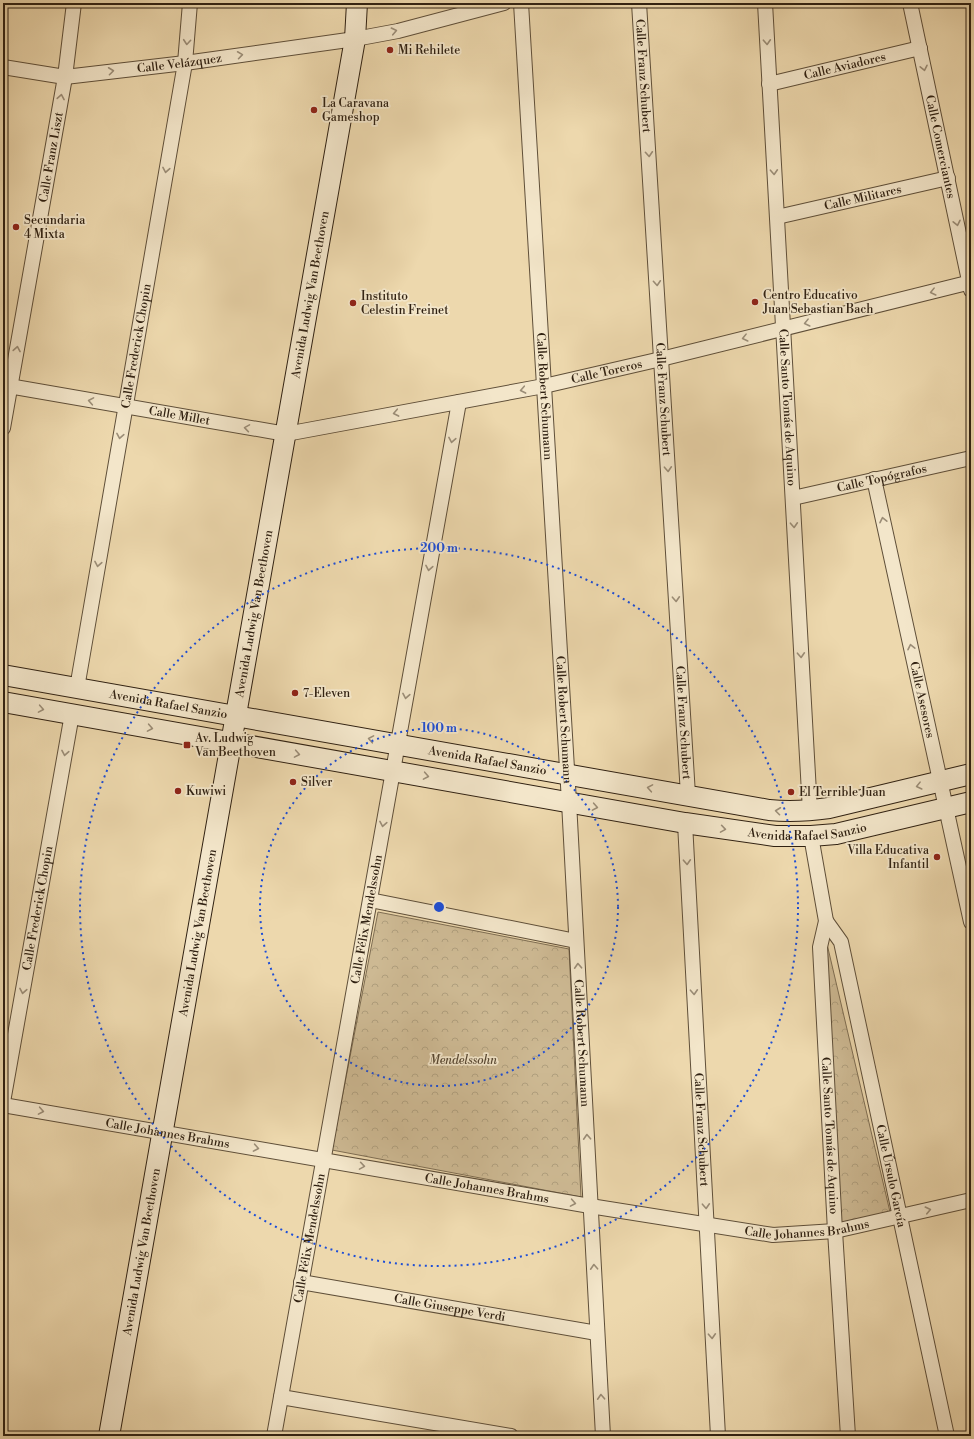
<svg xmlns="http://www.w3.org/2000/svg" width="974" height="1439" font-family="'Libre Bodoni',serif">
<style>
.forest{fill:url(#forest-crowns);stroke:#7e6d52}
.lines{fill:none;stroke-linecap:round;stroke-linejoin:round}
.street-casing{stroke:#5f4f39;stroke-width:16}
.secondary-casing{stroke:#302112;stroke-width:22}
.street{stroke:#f3e6ca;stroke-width:14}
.secondary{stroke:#f3e6ca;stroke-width:20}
.oneway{stroke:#9b8d77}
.ring{fill:none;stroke:#1d4ed8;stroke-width:2;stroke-dasharray:2 4}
.poi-dot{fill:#8f2418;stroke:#f3e6ca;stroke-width:1.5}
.labels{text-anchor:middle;stroke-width:3.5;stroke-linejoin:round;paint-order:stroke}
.poi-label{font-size:12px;fill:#302112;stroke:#f3e6ca;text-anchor:start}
.street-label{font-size:12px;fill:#302112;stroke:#f3e6ca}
.park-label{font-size:12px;font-style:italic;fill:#574732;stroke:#f3e6ca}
.centre{fill:#1d4ed8;stroke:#f3e6ca;stroke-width:2}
.ring-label{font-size:12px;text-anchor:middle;font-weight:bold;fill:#1d4ed8;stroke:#f3e6ca;stroke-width:3.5;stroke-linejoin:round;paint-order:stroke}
</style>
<defs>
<pattern id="forest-crowns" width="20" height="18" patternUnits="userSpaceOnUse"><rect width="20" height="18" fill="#cdb993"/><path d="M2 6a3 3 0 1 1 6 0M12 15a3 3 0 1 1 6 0" fill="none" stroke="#b09f7e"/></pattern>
</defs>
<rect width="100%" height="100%" fill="#edd8ad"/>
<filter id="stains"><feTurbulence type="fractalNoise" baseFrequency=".005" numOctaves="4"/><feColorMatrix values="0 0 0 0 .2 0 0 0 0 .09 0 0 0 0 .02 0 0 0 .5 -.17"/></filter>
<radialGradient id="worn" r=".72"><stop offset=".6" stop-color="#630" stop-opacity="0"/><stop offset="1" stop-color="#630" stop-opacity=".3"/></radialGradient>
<!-- forest -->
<g class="forest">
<polygon points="378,912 569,949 581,1197 332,1150"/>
<polygon points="827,944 890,1212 841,1224"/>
</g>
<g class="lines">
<!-- street casing -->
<g class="street-casing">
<g id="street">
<path id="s1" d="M 521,3 L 569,802 L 603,1436"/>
<path id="s2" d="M 639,3 L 688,795"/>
<path id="s3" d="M 765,3 L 810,811"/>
<path id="s4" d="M 910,3 L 971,290"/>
<path id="s5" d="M 3,67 L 65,77 L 185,63 L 355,39 L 398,31 L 504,3"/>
<path id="s6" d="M 769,84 L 920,48"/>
<path id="s7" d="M 777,217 L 948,178"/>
<path id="s8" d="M 3,385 L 286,434 L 544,386 L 661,359 L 971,282"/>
<path id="s9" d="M 3,428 L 65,77 L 74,3"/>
<path id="s10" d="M 874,479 L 971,922"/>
<path id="s11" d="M 793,498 L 971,458"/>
<path id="s12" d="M 77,688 L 185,63 L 190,3"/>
<path id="s13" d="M 685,823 L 718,1436"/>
<path id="s14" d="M 811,836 L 826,921 L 820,947 L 835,1231 L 848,1436"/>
<polyline points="370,900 576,941"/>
<path id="s15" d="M 826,921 L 841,942 L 947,1436"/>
<path id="s16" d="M 3,1102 L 72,714"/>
<path id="s17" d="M 3,1105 L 590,1206 L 773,1235 L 835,1231 L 971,1200"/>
<path id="s18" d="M 301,1282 L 597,1333"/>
<polyline points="281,1397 511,1436"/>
<path id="s19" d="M 274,1436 L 459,402"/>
</g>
</g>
<!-- secondary casing -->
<g class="secondary-casing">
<g id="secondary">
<path id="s20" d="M 3,675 L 769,810 C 790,812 808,811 829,808 L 971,774"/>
<path id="s21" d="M 3,702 L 685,823 L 775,836 L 811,836 L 836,834 L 971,802"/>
<path id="s22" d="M 109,1436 L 355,39 L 357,3"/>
</g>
</g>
<!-- street -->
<use href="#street" class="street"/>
<!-- secondary -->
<use href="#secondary" class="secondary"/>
</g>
<!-- one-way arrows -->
<defs><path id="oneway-chevron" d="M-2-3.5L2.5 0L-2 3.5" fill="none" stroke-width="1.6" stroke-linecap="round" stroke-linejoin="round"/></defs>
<g class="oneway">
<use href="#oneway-chevron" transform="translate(394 31) rotate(-12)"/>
<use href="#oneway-chevron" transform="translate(187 42) rotate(95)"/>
<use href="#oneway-chevron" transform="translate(767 42) rotate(87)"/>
<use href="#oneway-chevron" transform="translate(240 55) rotate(-8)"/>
<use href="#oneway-chevron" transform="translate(924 68) rotate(78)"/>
<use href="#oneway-chevron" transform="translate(111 71) rotate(-7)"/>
<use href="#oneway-chevron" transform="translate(61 97) rotate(-80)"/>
<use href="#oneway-chevron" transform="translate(649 154) rotate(86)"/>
<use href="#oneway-chevron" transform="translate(166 170) rotate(100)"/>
<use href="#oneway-chevron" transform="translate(774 172) rotate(87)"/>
<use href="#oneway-chevron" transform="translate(957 223) rotate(78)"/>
<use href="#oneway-chevron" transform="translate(657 283) rotate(86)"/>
<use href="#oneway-chevron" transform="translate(933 292) rotate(166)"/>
<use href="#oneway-chevron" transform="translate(807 323) rotate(166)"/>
<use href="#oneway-chevron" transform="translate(745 338) rotate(166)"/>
<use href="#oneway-chevron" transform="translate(17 349) rotate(-80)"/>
<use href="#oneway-chevron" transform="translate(523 390) rotate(169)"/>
<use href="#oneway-chevron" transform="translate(91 401) rotate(-170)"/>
<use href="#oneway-chevron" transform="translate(396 413) rotate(169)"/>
<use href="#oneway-chevron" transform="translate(247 428) rotate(-171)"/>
<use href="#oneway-chevron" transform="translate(120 436) rotate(100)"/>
<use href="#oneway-chevron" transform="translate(452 440) rotate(100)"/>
<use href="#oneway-chevron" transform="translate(668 469) rotate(87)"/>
<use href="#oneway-chevron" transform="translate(883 520) rotate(-102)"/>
<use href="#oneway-chevron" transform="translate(794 525) rotate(87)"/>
<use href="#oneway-chevron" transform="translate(98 564) rotate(100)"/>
<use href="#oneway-chevron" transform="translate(429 568) rotate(100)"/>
<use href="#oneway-chevron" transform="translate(676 599) rotate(87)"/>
<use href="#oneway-chevron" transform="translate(911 647) rotate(-102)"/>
<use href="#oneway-chevron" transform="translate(801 655) rotate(87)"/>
<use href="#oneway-chevron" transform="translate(406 696) rotate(100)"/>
<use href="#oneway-chevron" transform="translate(41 709) rotate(10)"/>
<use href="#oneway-chevron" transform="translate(150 728) rotate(10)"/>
<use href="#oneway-chevron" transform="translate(371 739) rotate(-170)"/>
<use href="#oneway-chevron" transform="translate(65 753) rotate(100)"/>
<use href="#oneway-chevron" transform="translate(297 754) rotate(10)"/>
<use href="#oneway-chevron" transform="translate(426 776) rotate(10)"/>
<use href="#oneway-chevron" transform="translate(919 786) rotate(166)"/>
<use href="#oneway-chevron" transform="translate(650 788) rotate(-170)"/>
<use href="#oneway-chevron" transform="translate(595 807) rotate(10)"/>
<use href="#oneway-chevron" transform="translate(778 811) rotate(-173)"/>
<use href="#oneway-chevron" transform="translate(383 824) rotate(100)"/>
<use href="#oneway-chevron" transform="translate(723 829) rotate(9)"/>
<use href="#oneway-chevron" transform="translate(687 862) rotate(87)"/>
<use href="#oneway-chevron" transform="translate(578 966) rotate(-93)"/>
<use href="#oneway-chevron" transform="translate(23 991) rotate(100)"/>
<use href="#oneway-chevron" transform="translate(694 992) rotate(87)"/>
<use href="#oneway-chevron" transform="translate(41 1111) rotate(10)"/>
<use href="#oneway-chevron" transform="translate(587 1137) rotate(-93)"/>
<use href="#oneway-chevron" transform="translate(256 1148) rotate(10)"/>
<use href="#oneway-chevron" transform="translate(362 1166) rotate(9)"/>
<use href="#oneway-chevron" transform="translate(573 1203) rotate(10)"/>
<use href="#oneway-chevron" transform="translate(706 1206) rotate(87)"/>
<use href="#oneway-chevron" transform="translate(928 1210) rotate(-13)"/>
<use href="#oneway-chevron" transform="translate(594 1267) rotate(-93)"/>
<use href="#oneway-chevron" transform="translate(712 1336) rotate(87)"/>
<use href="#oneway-chevron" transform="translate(601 1397) rotate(-93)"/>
</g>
<!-- distance rings -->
<g class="ring">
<circle cx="439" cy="907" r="179"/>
<circle cx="439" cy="907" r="359"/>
</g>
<!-- markers -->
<g class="poi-dot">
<circle cx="390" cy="50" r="4"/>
<circle cx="314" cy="110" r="4"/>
<circle cx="16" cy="227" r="4"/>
<circle cx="755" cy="302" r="4"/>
<circle cx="353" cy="303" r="4"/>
<circle cx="295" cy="693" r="4"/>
<rect x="183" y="741" width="8" height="8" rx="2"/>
<circle cx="293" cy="782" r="4"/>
<circle cx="178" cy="791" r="4"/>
<circle cx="791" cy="792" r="4"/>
<circle cx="937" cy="857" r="4"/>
</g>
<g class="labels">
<!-- poi labels -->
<g class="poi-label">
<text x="398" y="54">Mi Rehilete</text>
<text x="322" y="107">La Caravana<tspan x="322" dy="14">Gameshop</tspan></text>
<text x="24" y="224">Secundaria<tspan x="24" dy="14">4 Mixta</tspan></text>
<text x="763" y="299">Centro Educativo<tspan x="763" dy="14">Juan Sebastian Bach</tspan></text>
<text x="361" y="300">Instituto<tspan x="361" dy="14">Celestin Freinet</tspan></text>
<text x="303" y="697">7-Eleven</text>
<text x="195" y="742">Av. Ludwig<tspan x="195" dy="14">Van Beethoven</tspan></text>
<text x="301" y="786">Silver</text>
<text x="186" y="795">Kuwiwi</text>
<text x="799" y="796">El Terrible Juan</text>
<text x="929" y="854" text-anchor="end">Villa Educativa<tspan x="929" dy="14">Infantil</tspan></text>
</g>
<!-- street labels -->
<g class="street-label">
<text dy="4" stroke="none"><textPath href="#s5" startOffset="178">Calle Velázquez</textPath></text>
<text dy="4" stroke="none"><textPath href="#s6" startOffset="78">Calle Aviadores</textPath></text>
<text dy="4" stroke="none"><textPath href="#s2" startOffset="73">Calle Franz Schubert</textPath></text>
<text dy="4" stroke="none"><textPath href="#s4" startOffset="147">Calle Comerciantes</textPath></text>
<text dy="4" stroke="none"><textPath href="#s9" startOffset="275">Calle Franz Liszt</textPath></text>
<text dy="4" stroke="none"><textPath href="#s7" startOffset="88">Calle Militares</textPath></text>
<text dy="4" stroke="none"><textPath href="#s22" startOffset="1159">Avenida Ludwig Van Beethoven</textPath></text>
<text dy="4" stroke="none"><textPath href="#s12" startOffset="347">Calle Frederick Chopin</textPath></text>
<text dy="4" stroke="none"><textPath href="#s8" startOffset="614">Calle Toreros</textPath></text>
<text dy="4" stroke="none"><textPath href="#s1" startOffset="394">Calle Robert Schumann</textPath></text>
<text dy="4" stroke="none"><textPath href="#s2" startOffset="397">Calle Franz Schubert</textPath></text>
<text dy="4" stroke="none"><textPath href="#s3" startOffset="405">Calle Santo Tomás de Aquino</textPath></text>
<text dy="4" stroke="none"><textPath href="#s8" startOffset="179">Calle Millet</textPath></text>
<text dy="4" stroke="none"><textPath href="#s11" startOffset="91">Calle Topógrafos</textPath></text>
<text dy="4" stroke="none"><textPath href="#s22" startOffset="835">Avenida Ludwig Van Beethoven</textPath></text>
<text dy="4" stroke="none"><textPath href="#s10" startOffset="226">Calle Asesores</textPath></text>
<text dy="4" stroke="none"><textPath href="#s20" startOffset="168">Avenida Rafael Sanzio</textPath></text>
<text dy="4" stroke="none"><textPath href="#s1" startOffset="718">Calle Robert Schumann</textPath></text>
<text dy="4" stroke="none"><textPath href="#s2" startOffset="721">Calle Franz Schubert</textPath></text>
<text dy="4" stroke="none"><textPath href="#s20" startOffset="492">Avenida Rafael Sanzio</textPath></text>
<text dy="4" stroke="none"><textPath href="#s21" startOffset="816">Avenida Rafael Sanzio</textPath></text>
<text dy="4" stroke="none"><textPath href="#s16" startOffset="197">Calle Frederick Chopin</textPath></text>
<text dy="4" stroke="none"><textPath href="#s19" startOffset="525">Calle Félix Mendelssohn</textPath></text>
<text dy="4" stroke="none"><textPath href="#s22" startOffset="511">Avenida Ludwig Van Beethoven</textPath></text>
<text dy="4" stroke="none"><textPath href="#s1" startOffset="1042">Calle Robert Schumann</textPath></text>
<text dy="4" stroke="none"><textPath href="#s13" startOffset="307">Calle Franz Schubert</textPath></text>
<text dy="4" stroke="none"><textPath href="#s17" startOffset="167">Calle Johannes Brahms</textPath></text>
<text dy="4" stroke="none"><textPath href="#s14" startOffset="302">Calle Santo Tomás de Aquino</textPath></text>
<text dy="4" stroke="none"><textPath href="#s15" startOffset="265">Calle Úrsulo García</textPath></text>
<text dy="4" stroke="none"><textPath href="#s17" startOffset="491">Calle Johannes Brahms</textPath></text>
<text dy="4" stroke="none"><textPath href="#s17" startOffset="815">Calle Johannes Brahms</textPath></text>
<text dy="4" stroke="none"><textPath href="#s19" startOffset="201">Calle Félix Mendelssohn</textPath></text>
<text dy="4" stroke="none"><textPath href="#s22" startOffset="187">Avenida Ludwig Van Beethoven</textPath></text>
<text dy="4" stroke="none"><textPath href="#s18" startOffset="151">Calle Giuseppe Verdi</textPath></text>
</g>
<!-- park labels -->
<g class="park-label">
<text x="463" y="1064">Mendelssohn</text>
</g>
</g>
<circle cx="439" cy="907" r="6" class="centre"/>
<g class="ring-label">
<text x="439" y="552">200 m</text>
<text x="439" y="732">100 m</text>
</g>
<!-- margin -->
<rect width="974" height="1439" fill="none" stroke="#edd8ad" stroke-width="16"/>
<rect x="4" y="4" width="966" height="1431" fill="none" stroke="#302112" stroke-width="2"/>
<rect x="8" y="8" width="958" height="1423" fill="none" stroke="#302112"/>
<rect width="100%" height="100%" filter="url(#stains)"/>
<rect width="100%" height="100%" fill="url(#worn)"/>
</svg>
